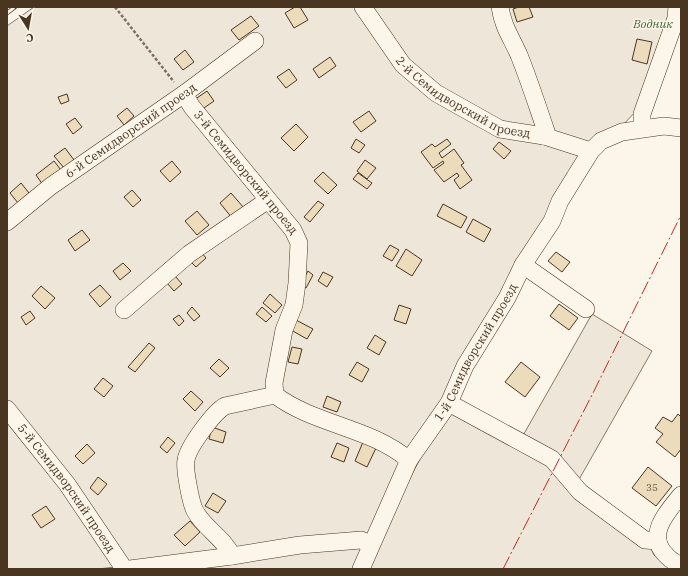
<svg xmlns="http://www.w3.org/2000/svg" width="688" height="576" font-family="'IBM Plex Serif',serif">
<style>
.green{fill:#ede6d9;stroke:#887966}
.building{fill:#ecdcbc;stroke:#4a3520}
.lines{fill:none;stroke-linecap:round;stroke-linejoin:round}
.minor-casing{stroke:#4a3520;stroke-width:18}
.path{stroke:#7f6f5c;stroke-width:2.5;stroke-dasharray:3 2;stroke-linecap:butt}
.minor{stroke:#fbf6e9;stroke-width:17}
.rail-casing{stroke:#4a3520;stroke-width:4.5}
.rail{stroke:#fbf6e9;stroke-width:3;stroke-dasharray:9;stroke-linecap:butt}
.power{stroke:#c62828;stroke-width:1;stroke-dasharray:14 3 2 3;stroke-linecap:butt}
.labels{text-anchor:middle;stroke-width:3;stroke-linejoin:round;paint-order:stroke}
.number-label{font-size:10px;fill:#725f47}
.park-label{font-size:12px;font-style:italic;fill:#436837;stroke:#fbf6e9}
.street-label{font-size:12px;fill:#4a3520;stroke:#fbf6e9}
</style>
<rect width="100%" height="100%" fill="#fbf6e9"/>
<!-- green -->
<g class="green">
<polygon points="34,7 673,7 637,110 622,126 580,154 445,398 410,449 404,449 279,392 303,242 195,107 195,91 7,218 7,26"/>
<polygon points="169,105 184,105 291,233 292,284 268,390 224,403 180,461 223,552 127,563 7,404 7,225"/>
<path d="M 592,314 L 652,351 L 577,483 L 646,538 L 654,555 L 673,569 L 370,569 C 393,514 415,459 451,410 L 521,439 Z"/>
<polygon points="269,401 396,454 401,468 370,531 366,534 242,548 232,545 198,509 191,467 207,427 218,414"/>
<polygon points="7,414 65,488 115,567 98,569 7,569"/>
<polygon points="361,548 356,569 172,569 301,552"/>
</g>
<!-- building -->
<g class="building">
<polygon points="295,7 300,7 308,20 294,28 285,13"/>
<polygon points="519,7 529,7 533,17 517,22 513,9"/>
<polygon points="251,16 259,26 239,40 231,30"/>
<polygon points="637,39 652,42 647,64 632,60"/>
<polygon points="185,50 194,62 183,70 174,59"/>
<polygon points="330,57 336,66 319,78 313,69"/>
<polygon points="289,69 297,80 286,88 277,77"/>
<polygon points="207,91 214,101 201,110 194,100"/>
<polygon points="67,94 69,101 61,104 58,97"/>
<polygon points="127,108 134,116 124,125 117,116"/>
<polygon points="369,111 376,121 361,132 353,122"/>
<polygon points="75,118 82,127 73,134 66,124"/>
<polygon points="296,124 308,137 294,151 281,138"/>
<polygon points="356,139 365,145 359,153 351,148"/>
<polygon points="447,139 451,144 439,153 442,158 454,149 464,163 461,165 472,180 460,189 454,180 459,176 457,173 444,182 434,170 444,163 443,161 433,168 421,152 432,144 435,147"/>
<polygon points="499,142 511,151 504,159 493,149"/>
<polygon points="65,148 74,160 64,168 54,156"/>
<polygon points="365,160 376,168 367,179 357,171"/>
<polygon points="54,161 61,170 43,185 36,175"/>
<polygon points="172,161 181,172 170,182 160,171"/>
<polygon points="323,172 337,185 328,194 314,181"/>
<polygon points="358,173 372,183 367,189 353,179"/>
<polygon points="21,183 29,193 18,203 10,193"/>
<polygon points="132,190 141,200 133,207 124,197"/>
<polygon points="231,193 244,208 232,218 220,203"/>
<polygon points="318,201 324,205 310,222 304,217"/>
<polygon points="443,204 467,217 461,228 437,216"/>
<polygon points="197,211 209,225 197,235 185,221"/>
<polygon points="473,219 491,229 484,242 466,232"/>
<polygon points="82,230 90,240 75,251 68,240"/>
<polygon points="390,245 399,250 392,261 383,256"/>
<polygon points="406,249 422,260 412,276 396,266"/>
<polygon points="201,252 206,258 196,267 190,261"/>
<polygon points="556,252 570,262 562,272 548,261"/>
<polygon points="123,263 131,271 120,280 113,271"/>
<polygon points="308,271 313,275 306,288 300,285"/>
<polygon points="323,272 333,277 327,287 318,281"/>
<polygon points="175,276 182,284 174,291 167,283"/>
<polygon points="100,285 111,297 100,307 89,294"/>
<polygon points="41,286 55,298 45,309 32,296"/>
<polygon points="270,294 282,305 275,313 263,303"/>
<polygon points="559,304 578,318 569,330 550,316"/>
<polygon points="399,305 411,309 406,324 394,320"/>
<polygon points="192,307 200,316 194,321 187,313"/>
<polygon points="262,307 272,316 266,322 256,314"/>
<polygon points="30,311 35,318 26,325 21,317"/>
<polygon points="179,315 184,321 179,326 173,319"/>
<polygon points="296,320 313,329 307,339 291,330"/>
<polygon points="375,335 386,342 379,355 367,348"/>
<polygon points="149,343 155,348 135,372 128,367"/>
<polygon points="292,347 302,349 298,364 288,362"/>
<polygon points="219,359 229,368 220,377 210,368"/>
<polygon points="357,362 369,369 362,382 349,375"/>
<polygon points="521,362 540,377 525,397 505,382"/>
<polygon points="103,378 113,386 104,397 94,389"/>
<polygon points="191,391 203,402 195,411 183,399"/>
<polygon points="327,396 341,402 337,412 323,407"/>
<polygon points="678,414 681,417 681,449 675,457 656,442 663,434 655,428 663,417 672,422"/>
<polygon points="212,427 226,432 223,443 209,439"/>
<polygon points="168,437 175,443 167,453 160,447"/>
<polygon points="363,442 376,448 367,467 355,461"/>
<polygon points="337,443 349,448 344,462 331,457"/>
<polygon points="87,444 95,453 83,464 75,456"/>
<polygon points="648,467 672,486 656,506 632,488"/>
<polygon points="98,477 107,484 98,495 90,488"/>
<polygon points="213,493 226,501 218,513 205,506"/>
<polygon points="46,506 55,519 41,528 32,515"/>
<polygon points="190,521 200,532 185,546 174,535"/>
</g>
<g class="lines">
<!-- minor casing -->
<g class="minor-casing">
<g id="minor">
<path id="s1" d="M 363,7 L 403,65 L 436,93 L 500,129 L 544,136 L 591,151"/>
<path d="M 500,7 C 503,27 511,37 519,55 C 529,80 537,105 546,131 L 544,136"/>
<path id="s2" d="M 184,94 L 192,107 L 293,230 L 299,243 L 297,283 L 294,305 L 284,330 L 274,383 L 275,395"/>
<polyline points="642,128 642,114 676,18 677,7"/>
<path id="s3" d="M 7,222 L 51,186 L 184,94 L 255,41"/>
<polyline points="523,265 586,309"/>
<polyline points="124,310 189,254 268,200"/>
<polyline points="449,403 552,459 580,492 645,540 658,541"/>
<path id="s4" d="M 7,409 L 67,484 L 121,564 L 122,569"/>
<path d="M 681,495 C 668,511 645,535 666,555 C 670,560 676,563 681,566"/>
<path d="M 232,556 C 224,538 205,529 195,511 C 191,504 184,468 186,460 C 188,447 214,412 225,406 L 275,395 C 315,425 370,427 409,460"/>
<polyline points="130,569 232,556 300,545 361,540 370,544"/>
<path id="s5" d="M 361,569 L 409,460 L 449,403 L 465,366 L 507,298 L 523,265 L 552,221 L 560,201 L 591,151 L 601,141 L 622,132 L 664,126 L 681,128"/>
</g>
</g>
<!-- path -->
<polyline class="path" points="115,7 174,82"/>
<!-- minor -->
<use href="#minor" class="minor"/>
<!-- rail casing -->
<g class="rail-casing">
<polyline id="rail" points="7,13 15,7"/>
</g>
<!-- rail -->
<use href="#rail" class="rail"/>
<!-- power -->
<polyline class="power" points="503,569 594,391 681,215"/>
</g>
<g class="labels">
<!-- number labels -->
<g class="number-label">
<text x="652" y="491">35</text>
</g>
<!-- park labels -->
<g class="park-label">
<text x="653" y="28">Водник</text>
</g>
<!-- street labels -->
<g class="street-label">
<text dy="4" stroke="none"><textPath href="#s1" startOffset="140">2-й Семидворский проезд</textPath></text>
<text dy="4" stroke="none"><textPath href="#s3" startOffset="154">6-й Семидворский проезд</textPath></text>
<text dy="4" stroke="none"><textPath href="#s2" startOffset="100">3-й Семидворский проезд</textPath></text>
<text dy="4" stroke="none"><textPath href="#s5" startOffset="246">1-й Семидворский проезд</textPath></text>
<text dy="4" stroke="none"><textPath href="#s4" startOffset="99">5-й Семидворский проезд</textPath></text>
</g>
</g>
<!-- border -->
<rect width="688" height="576" fill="none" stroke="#4a3520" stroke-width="16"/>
<!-- north arrow -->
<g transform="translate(28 28) rotate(169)" stroke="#fbf6e9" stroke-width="3" paint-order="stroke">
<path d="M0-3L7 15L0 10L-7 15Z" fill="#4a3520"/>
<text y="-6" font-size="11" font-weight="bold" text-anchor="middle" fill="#4a3520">С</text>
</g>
</svg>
